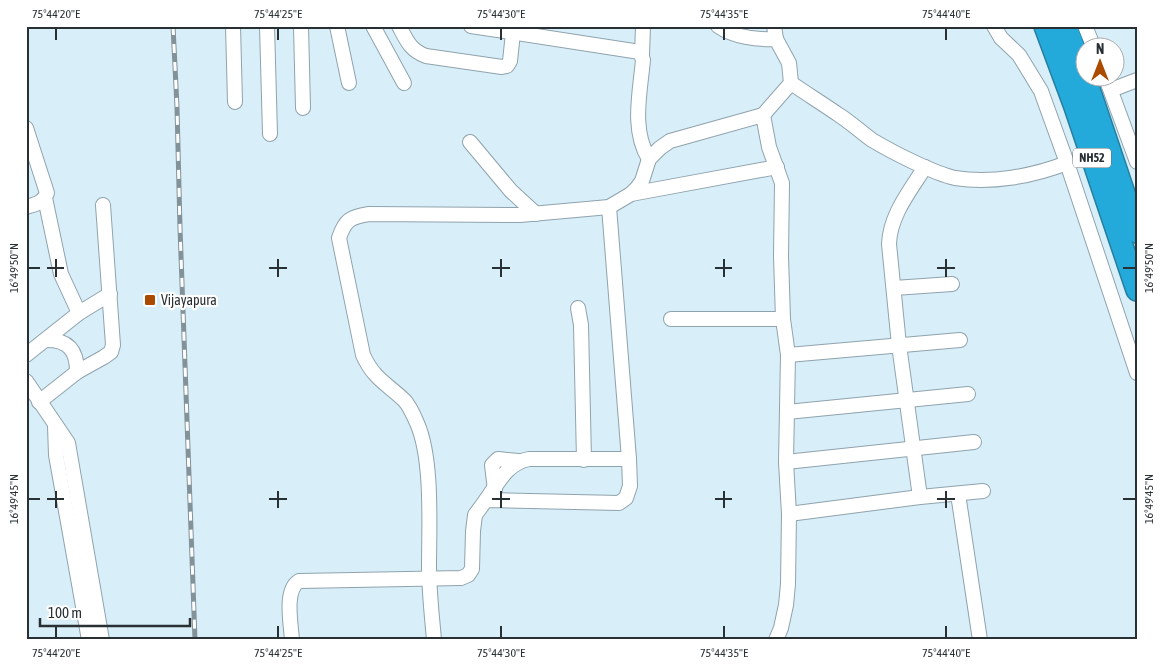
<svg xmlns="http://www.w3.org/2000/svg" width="1163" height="666" font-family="'Asap Condensed',sans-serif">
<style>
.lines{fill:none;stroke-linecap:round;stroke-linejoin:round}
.minor-casing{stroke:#8fa3ad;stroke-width:16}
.highway-casing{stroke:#257fa0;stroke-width:24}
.minor{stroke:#fff;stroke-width:14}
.highway{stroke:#24aada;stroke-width:21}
.rail-casing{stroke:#839299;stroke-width:5}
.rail{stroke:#fff;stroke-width:3;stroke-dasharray:9;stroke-linecap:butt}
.ticks{fill:none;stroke:#283034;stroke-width:2}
.poi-dot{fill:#ab4b00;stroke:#fff;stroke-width:2}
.labels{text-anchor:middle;stroke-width:4.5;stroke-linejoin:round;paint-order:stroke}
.shield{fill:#fff;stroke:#686e71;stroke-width:1}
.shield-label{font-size:12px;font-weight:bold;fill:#283034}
.poi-label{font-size:14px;fill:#283034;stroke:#fff;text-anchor:start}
.neatline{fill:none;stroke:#283034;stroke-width:2}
.ticks-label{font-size:12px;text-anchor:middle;fill:#283034}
</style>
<rect width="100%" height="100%" fill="#d8eef8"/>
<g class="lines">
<!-- minor casing -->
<g class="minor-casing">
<g id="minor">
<polyline points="233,26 235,102"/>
<polyline points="267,26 270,134"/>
<polyline points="301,26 303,108"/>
<polyline points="337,26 349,83"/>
<polyline points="373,26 404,83"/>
<path d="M 399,26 C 407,41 410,50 426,56 L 502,67 L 507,66 L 510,61 L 513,33"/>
<path d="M 471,26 L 640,52 L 643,60 C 640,93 631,130 649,159"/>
<path d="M 718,26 C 734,37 757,40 776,39 L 774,26"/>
<polyline points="994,26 1001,38 1019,55 1041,91 1067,163 1137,373"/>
<polyline points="1085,26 1094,48"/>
<polyline points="642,55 643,26"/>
<polyline points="1106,78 1137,162"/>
<path d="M 791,83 C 807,94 823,104 839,115 C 850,122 861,132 872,140 C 892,152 933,173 955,178 C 992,184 1033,176 1067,163"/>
<polyline points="1111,90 1137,80"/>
<polyline points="763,115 791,83 789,63 776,39"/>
<path d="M 26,128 L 47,193 C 43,203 36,204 26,207"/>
<polyline points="470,142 511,191 536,214"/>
<polyline points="631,194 777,167"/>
<polyline points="45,198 61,274 79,313"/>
<polyline points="894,288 952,284"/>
<polyline points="578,308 581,325 584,460"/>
<polyline points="671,319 783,319"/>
<path d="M 47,340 C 69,340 77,351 77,372"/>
<polyline points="26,355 79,313 110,294"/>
<polyline points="788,355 960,340"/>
<polyline points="26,381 68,443 102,640"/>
<polyline points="39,402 77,372 104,357 111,352 113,345 103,205"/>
<polyline points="787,412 968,394"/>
<polyline points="55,426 56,455 89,640"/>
<polyline points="786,462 974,442"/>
<polyline points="495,490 492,465 498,459 518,461"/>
<polyline points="958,494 980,640"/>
<path d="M 920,497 L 899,345 L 889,244 C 890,215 910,191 925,167"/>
<path d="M 486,500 C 498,483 507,463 529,459 L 629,459"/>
<polyline points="789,514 920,497 983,491"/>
<path d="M 292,640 C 291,624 284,590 299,581 L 461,578 L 468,575 L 472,569 L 473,531 L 475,515 L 486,500 L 619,503 L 626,498 L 630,486 L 629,459 L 609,207"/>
<path d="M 434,640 C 432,616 429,591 429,567 C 429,527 433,459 417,423 C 414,416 409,405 404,400 C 386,383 374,379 363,355 L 339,238 C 345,220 350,217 369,214 L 520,215 L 609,207 L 631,194 L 637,188 L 642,181 L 649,159 L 660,148 L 670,141 L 763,115 L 769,147 L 782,183 L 781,256 L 783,319 L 788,355 L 786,462 L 789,514 L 788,584 L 786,605 L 781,628 L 776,640"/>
</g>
</g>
<!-- highway casing -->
<g class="highway-casing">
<g id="highway">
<polyline points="1045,26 1074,104 1137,290"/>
<polyline points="1066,26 1092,98 1137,232"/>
</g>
</g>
<!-- minor -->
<use href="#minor" class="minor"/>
<!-- highway -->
<use href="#highway" class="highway"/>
<!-- rail casing -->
<g class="rail-casing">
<polyline id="rail" points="173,26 177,107 180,228 195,640"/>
</g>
<!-- rail -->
<use href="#rail" class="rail"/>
</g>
<!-- ticks -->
<path class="ticks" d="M 56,28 L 56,40M 278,28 L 278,40M 501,28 L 501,40M 724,28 L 724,40M 946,28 L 946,40M 56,259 L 56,277M 278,259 L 278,277M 501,259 L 501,277M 724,259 L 724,277M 946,259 L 946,277M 28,268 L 40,268M 47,268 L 64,268M 269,268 L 287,268M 492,268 L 510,268M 715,268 L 732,268M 937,268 L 955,268M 1123,268 L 1136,268M 56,491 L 56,508M 278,491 L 278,508M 501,491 L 501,508M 724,491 L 724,508M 946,491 L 946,508M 28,499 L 40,499M 47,499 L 64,499M 269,499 L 287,499M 492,499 L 510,499M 715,499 L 732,499M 937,499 L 955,499M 1123,499 L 1136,499M 56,626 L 56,638M 278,626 L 278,638M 501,626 L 501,638M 724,626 L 724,638M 946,626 L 946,638"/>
<!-- markers -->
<rect class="poi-dot" x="144" y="294" width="12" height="12" rx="2.5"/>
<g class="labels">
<!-- shield labels -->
<rect class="shield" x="1073" y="148.5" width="38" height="19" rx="4"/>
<g class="shield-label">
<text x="1092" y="162">NH52</text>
</g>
<!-- poi labels -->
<g class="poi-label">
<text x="161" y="305">Vijayapura</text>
</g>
</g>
<!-- border -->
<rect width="1163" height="666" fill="none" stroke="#ffffff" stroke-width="55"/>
<!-- north arrow -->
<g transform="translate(1100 62)"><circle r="24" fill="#ffffff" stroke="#a9acae"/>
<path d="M0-4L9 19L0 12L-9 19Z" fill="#ab4b00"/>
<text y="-8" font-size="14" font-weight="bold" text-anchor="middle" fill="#283034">N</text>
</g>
<!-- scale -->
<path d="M40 618v8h150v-8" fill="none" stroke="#283034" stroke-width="2.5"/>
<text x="48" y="618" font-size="15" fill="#283034" stroke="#ffffff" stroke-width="4" paint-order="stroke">100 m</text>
<rect x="28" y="28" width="1108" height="610" class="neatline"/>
<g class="ticks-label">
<text x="56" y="18">75°44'20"E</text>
<text x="278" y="18">75°44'25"E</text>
<text x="501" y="18">75°44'30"E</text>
<text x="724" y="18">75°44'35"E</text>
<text x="946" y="18">75°44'40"E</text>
<text transform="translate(14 268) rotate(-90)" y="4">16°49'50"N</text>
<text transform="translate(1149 268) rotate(-90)" y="4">16°49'50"N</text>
<text transform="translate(14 499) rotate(-90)" y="4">16°49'45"N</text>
<text transform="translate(1149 499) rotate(-90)" y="4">16°49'45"N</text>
<text x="56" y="657">75°44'20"E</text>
<text x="278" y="657">75°44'25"E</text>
<text x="501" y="657">75°44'30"E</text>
<text x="724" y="657">75°44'35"E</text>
<text x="946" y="657">75°44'40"E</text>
</g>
</svg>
